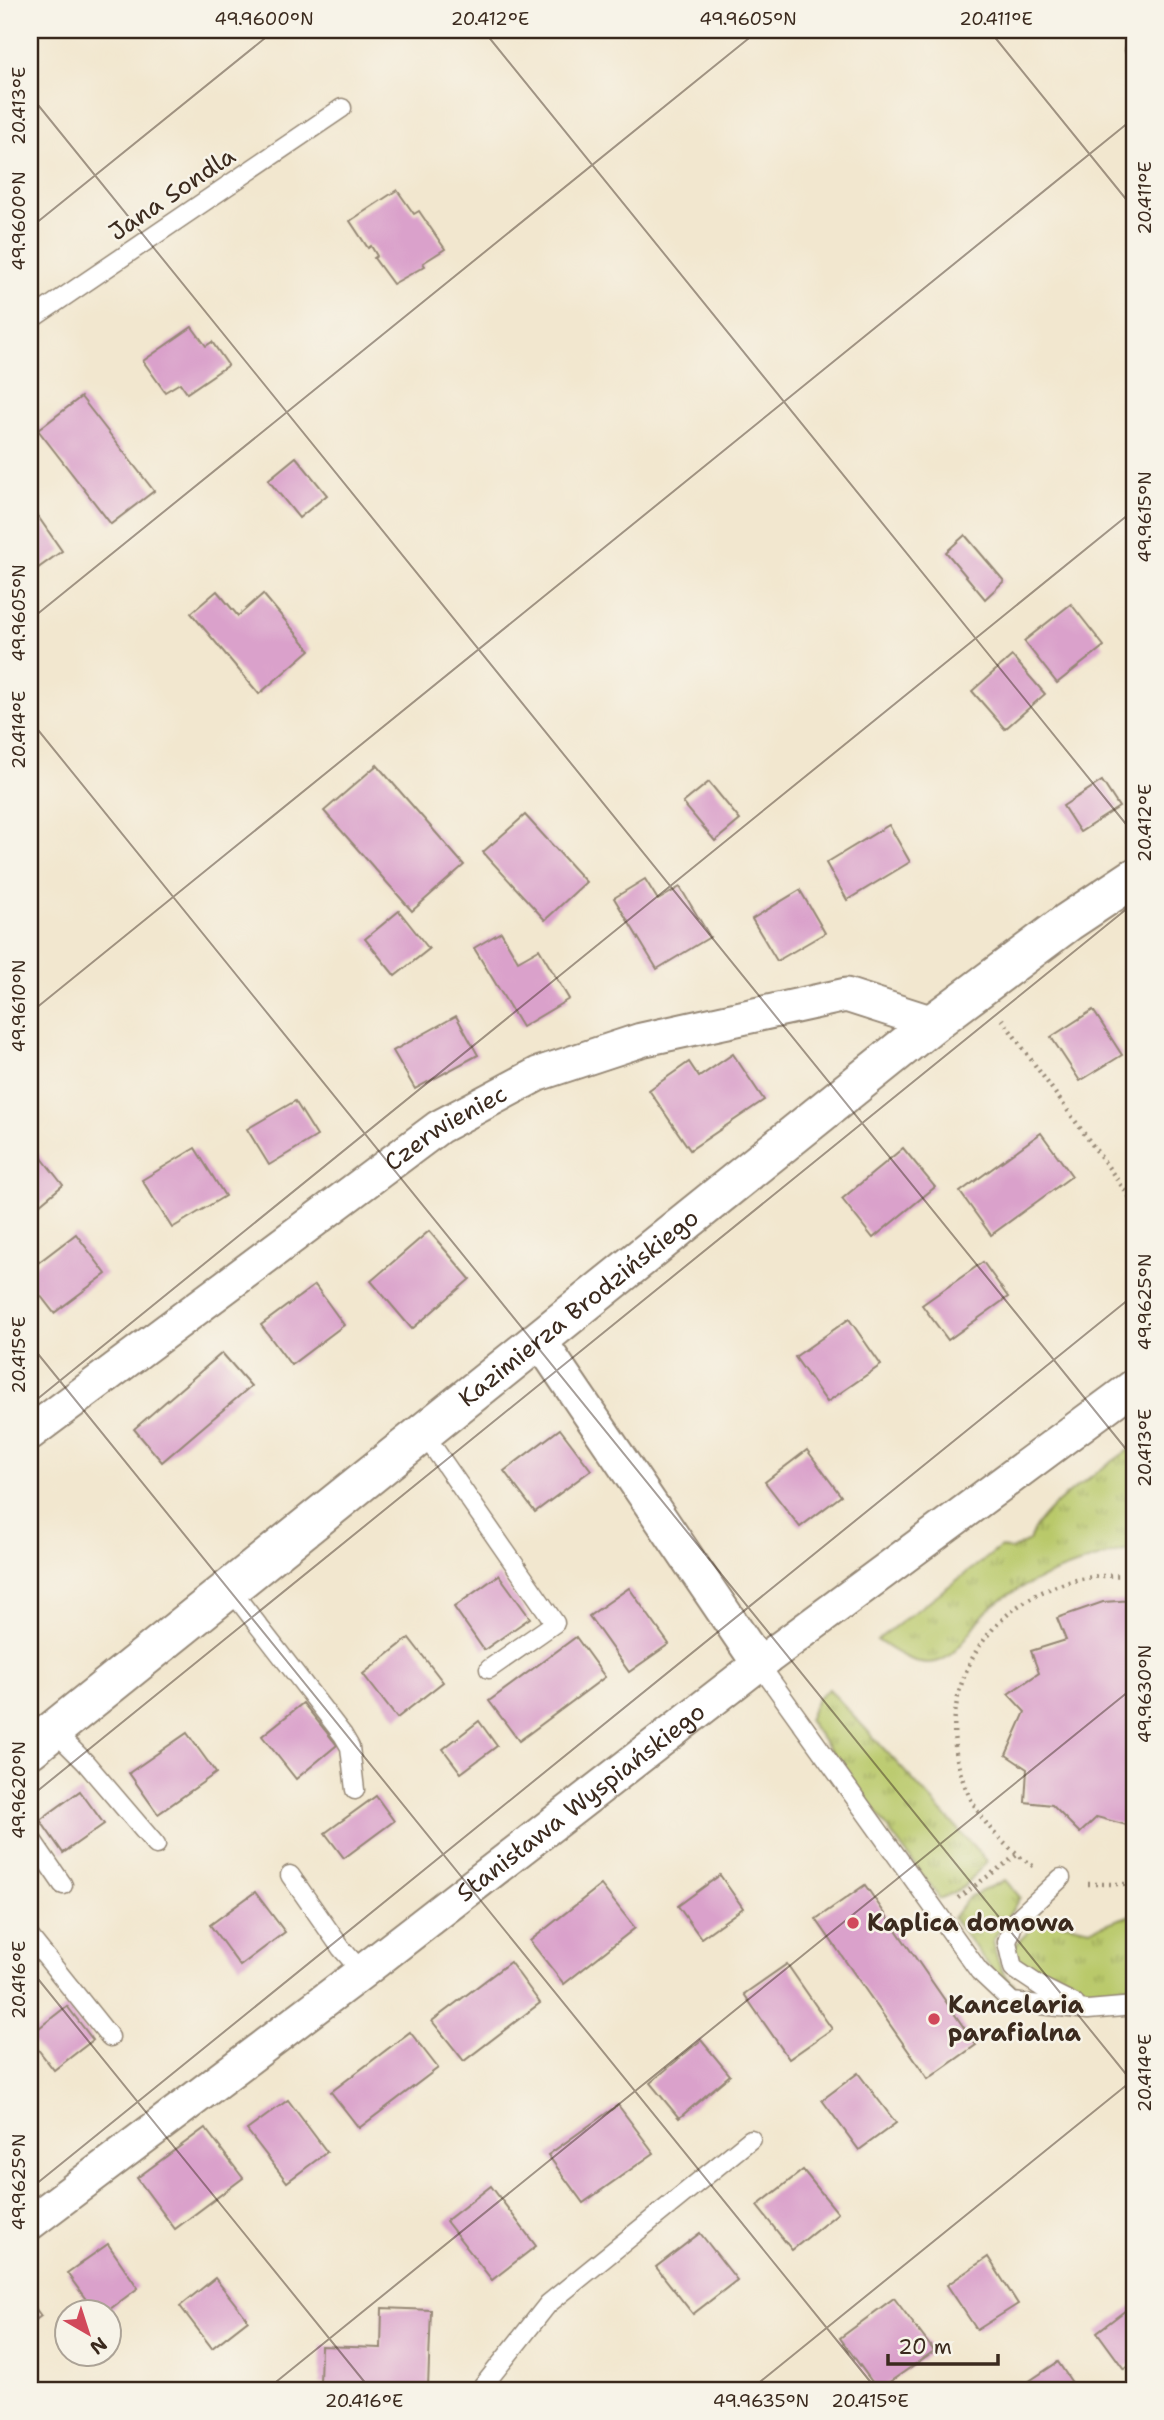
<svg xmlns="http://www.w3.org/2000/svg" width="1164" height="2420" font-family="'Shantell Sans',sans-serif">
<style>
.grass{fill:url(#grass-tufts);stroke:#7a7a44;stroke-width:2}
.building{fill:#daa1cb}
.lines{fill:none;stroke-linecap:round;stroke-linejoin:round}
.service-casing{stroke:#968876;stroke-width:21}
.minor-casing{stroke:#968876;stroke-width:37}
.secondary-casing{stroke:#968876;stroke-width:42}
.path{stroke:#968876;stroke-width:4.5;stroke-dasharray:2 5;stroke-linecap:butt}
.service{stroke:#fff;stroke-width:18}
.minor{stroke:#fff;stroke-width:33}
.secondary{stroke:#fff;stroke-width:38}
.ticks{fill:none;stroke:#3b2a1e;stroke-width:2;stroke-opacity:0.45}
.poi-dot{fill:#d1495b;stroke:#f7f3e8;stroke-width:2.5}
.labels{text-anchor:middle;stroke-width:5;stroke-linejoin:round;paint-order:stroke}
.street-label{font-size:24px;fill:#3b2a1e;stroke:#f7f3e8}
.poi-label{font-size:24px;font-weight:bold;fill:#3b2a1e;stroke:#f7f3e8;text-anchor:start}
.neatline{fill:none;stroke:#3b2a1e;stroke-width:2.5}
.ticks-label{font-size:18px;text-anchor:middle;fill:#3b2a1e}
</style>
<defs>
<pattern id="grass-tufts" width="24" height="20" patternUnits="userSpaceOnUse" patternTransform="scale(1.75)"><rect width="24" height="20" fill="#b9c96b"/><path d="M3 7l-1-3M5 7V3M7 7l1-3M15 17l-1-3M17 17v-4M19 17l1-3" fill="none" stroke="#98a357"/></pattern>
</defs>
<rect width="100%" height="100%" fill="#f7f3e8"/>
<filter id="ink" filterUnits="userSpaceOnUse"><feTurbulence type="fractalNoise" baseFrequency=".0143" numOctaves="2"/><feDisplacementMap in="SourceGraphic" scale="14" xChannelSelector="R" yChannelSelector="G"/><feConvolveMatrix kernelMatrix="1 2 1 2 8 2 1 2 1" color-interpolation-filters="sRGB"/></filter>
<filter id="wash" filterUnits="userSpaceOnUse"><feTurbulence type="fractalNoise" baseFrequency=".00686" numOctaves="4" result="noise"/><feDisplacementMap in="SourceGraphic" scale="28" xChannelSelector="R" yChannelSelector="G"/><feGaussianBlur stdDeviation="1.57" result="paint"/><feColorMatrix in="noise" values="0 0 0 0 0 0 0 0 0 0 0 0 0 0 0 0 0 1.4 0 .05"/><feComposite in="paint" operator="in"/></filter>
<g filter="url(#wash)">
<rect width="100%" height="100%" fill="#f2e7cf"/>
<!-- grass -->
<g class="grass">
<path d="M 1134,1446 L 1134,1549 C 1096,1556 1012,1584 986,1612 C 972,1627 961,1651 942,1660 C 920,1670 894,1652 877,1640 L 1001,1547 L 1011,1550 L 1029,1541 C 1039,1506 1104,1469 1134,1446 Z"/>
<polygon points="829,1689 987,1861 964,1887 940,1899 808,1720 817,1699"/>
<path d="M 1005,1880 L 1020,1897 L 993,1940 C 997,1969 1011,1991 1040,1998 L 1015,1994 L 1002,1983 L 953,1918 L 969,1897 Z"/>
<path d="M 1134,1914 L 1134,1987 C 1123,1990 1109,1997 1097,1997 C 1063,1998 1025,1977 1014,1946 L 1041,1919 L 1091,1929 Z"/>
</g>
<g id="blocks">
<!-- building -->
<g class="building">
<polygon points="397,190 414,214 419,211 445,249 423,263 425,266 393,284 374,258 377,256 371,246 368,248 350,221"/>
<polygon points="192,327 206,346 212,342 228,365 187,393 180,383 165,392 143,361"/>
<polygon points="81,397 154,491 111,524 38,430"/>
<polygon points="296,457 327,495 299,518 268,480"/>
<polygon points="30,505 62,551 34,571 30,565"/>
<polygon points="965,535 1004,581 985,599 946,552"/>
<polygon points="217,591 238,616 263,594 310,650 259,694 191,613"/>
<polygon points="1071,604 1104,646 1057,683 1024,641"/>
<polygon points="1012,656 1045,694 1005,729 972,691"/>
<polygon points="377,765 464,865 412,911 324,811"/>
<polygon points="1102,781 1119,807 1080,832 1063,806"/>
<polygon points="709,782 740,820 715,841 683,803"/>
<polygon points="525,815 586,882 545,920 483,852"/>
<polygon points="889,825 910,862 847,900 826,863"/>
<polygon points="645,879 658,900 680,887 710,937 657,969 614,898"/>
<polygon points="800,890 825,933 777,961 752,919"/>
<polygon points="399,911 429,949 395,976 365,939"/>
<polygon points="501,932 518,961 539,949 569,999 522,1027 474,948"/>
<polygon points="1093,1010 1122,1055 1080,1081 1051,1037"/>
<polygon points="456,1016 478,1055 415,1089 393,1051"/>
<polygon points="733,1054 764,1100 690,1150 649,1090 689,1062 699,1077"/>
<polygon points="295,1101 317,1136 269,1165 247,1129"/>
<polygon points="1041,1133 1072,1176 991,1235 960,1192"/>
<polygon points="30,1143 63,1185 39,1205 30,1194"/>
<polygon points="195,1148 225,1196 172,1228 142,1180"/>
<polygon points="903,1148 935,1187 873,1238 842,1199"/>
<polygon points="429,1231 470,1279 412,1329 371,1281"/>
<polygon points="76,1234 106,1274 54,1313 30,1282 30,1269"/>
<polygon points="983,1262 1008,1297 948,1340 922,1305"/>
<polygon points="315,1285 344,1325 291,1365 261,1325"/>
<polygon points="849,1319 881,1365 827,1402 795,1357"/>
<polygon points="222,1353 251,1386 162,1462 134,1429"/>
<polygon points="560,1429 591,1470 535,1512 504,1471"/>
<polygon points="807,1450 841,1496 800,1527 765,1482"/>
<polygon points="499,1575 530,1618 484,1650 454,1607"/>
<polygon points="629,1588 669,1644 629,1672 589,1616"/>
<polygon points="1134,1600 1134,1827 1097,1817 1080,1833 1052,1805 1025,1802 1027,1769 1006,1755 1025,1712 1008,1694 1039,1673 1031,1651 1066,1640 1057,1618 1103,1602"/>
<polygon points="576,1637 605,1677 519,1741 489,1701"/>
<polygon points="409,1638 443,1682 397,1718 363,1674"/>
<polygon points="303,1703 337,1745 296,1779 262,1736"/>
<polygon points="479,1721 497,1746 461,1773 443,1749"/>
<polygon points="187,1733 216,1773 158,1814 129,1773"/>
<polygon points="80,1791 104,1824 63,1853 40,1820"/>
<polygon points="376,1796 394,1821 344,1858 325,1833"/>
<polygon points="720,1875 743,1908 701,1938 678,1906"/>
<polygon points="601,1885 635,1928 564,1984 530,1941"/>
<polygon points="865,1885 976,2045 928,2079 816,1919"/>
<polygon points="255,1892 285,1932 240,1966 210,1925"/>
<polygon points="510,1962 540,2003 464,2061 432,2021"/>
<polygon points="787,1964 832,2029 789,2059 744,1994"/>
<polygon points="67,2006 93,2040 54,2070 30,2039 30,2035"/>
<polygon points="410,2032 438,2068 359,2128 331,2092"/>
<polygon points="701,2040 730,2075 679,2118 650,2083"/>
<polygon points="858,2073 896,2123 859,2150 822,2100"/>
<polygon points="288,2100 327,2152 287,2182 247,2130"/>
<polygon points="618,2105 654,2153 583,2203 548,2155"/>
<polygon points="205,2128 243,2178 175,2229 137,2178"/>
<polygon points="803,2170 838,2213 792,2250 757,2206"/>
<polygon points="491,2186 536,2246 492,2280 446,2221"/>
<polygon points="700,2233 737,2280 693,2314 656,2267"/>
<polygon points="108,2244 138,2288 106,2312 95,2312 67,2273"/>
<polygon points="988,2257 1018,2304 977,2330 947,2285"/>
<polygon points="215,2278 248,2320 212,2348 180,2306"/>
<polygon points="894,2298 934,2351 878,2390 840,2338"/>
<polygon points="30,2301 41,2316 30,2324"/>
<polygon points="1134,2304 1134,2361 1124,2369 1097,2332"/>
<polygon points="382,2308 431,2310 428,2387 320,2384 321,2346 381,2348"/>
<polygon points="1058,2362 1077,2390 1016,2390"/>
</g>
</g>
</g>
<g filter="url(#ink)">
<use href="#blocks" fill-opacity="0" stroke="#968876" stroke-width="2"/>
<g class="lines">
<!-- service casing -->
<g class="service-casing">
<g id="service">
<polyline points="1134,48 1134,49"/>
<polyline points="30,320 342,108"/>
<polyline points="424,1434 555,1623 489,1669"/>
<polyline points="230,1589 343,1735 350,1747 355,1790"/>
<polyline points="759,1664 979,1971 1012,2002 1088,2010 1134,2006"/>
<polyline points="53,1730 85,1762 156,1845"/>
<polyline points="30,1837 63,1885"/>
<polyline points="290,1875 341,1948 362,1972"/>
<polyline points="1061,1878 1014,1922 1007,1942 1013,1968 1043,1988 1075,2004"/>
<polyline points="30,1937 110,2037"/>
<polyline points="480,2390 548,2304 751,2139"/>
</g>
</g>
<!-- minor casing -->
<g class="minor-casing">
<g id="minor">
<polyline points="540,1341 759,1664"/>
<path id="s1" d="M 30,1433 L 439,1127 L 538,1074 L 641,1040 L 846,995 L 933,1023"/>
<path id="s2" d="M 30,2223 L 362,1972 L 759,1664 L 1134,1386"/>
</g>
</g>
<!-- secondary casing -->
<g class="secondary-casing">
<g id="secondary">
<path id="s3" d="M 30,1749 L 933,1023 L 1068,922 L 1134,878"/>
</g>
</g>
<!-- path -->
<g class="path">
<polyline points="1002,1019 1134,1203"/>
<path d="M 1033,1866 C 886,1770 959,1563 1134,1576"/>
<polyline points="1088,1884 1134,1884"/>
<polyline points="958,1898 1017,1855"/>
</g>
<!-- service -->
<use href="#service" class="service"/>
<!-- minor -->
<use href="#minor" class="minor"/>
<!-- secondary -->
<use href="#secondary" class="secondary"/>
</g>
</g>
<!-- ticks -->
<path class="ticks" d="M 483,30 L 1134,834M 989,30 L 1134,209M 30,95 L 1134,1459M 30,228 L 275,30M 30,620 L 759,30M 30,720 L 1134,2084M 30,1013 L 1134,118M 30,1344 L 877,2390M 30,1405 L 1134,510M 30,1797 L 1134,903M 30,1969 L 371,2390M 30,2189 L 1134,1295M 266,2390 L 1134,1687M 750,2390 L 1134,2079"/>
<!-- markers -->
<g class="poi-dot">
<circle cx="853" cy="1923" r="7"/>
<circle cx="934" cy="2019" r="7"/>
</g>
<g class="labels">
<!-- street labels -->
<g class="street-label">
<text transform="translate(172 194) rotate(-34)" y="8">Jana Sondla</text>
<text dy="8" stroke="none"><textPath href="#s1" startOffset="516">Czerwieniec</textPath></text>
<text dy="8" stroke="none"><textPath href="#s3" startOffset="704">Kazimierza Brodzińskiego</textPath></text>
<text dy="8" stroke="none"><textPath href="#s2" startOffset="693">Stanisława Wyspiańskiego</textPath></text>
</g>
<!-- poi labels -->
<g class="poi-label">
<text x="867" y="1931">Kaplica domowa</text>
<text x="948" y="2013">Kancelaria<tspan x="948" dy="28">parafialna</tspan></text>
</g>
</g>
<!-- margin -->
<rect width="1164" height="2420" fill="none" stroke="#f7f3e8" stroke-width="77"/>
<!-- north arrow -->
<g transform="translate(88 2333) rotate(141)"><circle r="33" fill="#f7f3e8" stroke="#aca397" stroke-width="2"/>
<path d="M0-5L12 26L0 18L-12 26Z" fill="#d1495b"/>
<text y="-10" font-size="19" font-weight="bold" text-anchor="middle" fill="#3b2a1e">N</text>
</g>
<!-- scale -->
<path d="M888 2354v10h110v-10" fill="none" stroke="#3b2a1e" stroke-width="3.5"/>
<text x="898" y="2354" font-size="21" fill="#3b2a1e" stroke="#f7f3e8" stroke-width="5" paint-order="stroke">20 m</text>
<rect x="38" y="38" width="1088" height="2344" class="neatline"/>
<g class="ticks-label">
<text x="264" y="25">49.9600°N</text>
<text x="490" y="25">20.412°E</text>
<text x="748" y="25">49.9605°N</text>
<text x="996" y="25">20.411°E</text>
<text transform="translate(19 106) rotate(-90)" y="6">20.413°E</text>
<text transform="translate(1145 198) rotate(-90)" y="6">20.411°E</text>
<text transform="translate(19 221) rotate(-90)" y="6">49.9600°N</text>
<text transform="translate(1145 517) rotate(-90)" y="6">49.9615°N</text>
<text transform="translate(19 613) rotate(-90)" y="6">49.9605°N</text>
<text transform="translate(19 730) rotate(-90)" y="6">20.414°E</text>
<text transform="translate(1145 823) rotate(-90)" y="6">20.412°E</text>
<text transform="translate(19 1006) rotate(-90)" y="6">49.9610°N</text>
<text transform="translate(1145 1302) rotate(-90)" y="6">49.9625°N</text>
<text transform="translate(19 1355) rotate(-90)" y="6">20.415°E</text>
<text transform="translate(1145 1448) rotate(-90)" y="6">20.413°E</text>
<text transform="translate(1145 1694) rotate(-90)" y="6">49.9630°N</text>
<text transform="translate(19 1790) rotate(-90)" y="6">49.9620°N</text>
<text transform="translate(19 1980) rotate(-90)" y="6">20.416°E</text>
<text transform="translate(1145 2073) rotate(-90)" y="6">20.414°E</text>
<text transform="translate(19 2182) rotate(-90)" y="6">49.9625°N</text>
<text x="364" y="2407">20.416°E</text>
<text x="761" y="2407">49.9635°N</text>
<text x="870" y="2407">20.415°E</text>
</g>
</svg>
